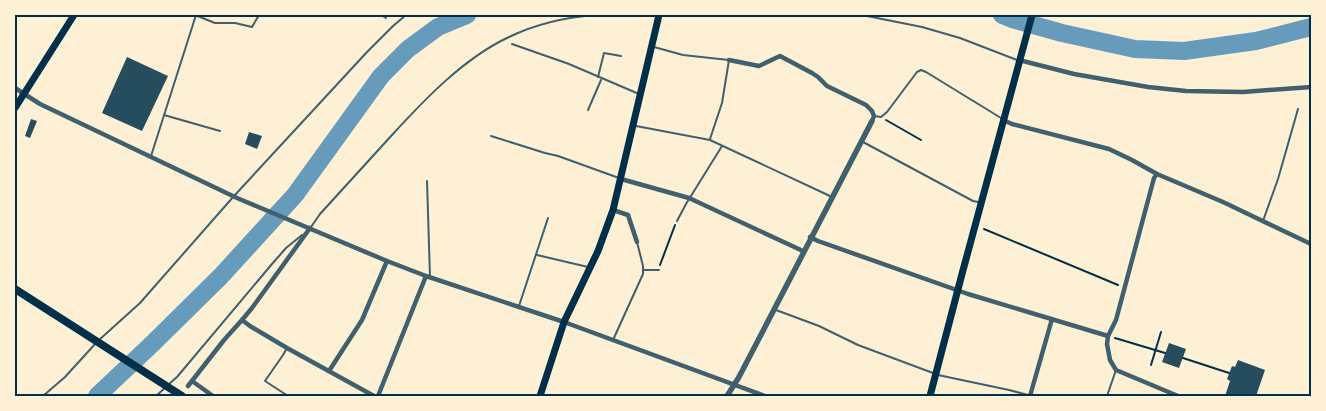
<svg xmlns="http://www.w3.org/2000/svg" width="1326" height="411" font-family="Spectral,serif">
<style>
.lines{fill:none;stroke-linecap:round;stroke-linejoin:round}
.river{stroke:#669bbc;stroke-width:18}
.building{fill:#264d5e}
.path{stroke:#003049;stroke-width:2}
.service{stroke:#3f606c;stroke-width:2}
.minor{stroke:#3f606c;stroke-width:4.5}
.tertiary{stroke:#3f606c;stroke-width:5.5}
.primary{stroke:#003049;stroke-width:7}
.trunk{stroke:#003049;stroke-width:8}
.neatline{fill:none;stroke:#003049;stroke-width:2}
</style>
<rect width="100%" height="100%" fill="#fdf0d5"/>
<g class="lines">
<!-- river -->
<g class="river">
<polyline points="1002,15 1012,19 1062,33 1135,49 1184,51 1256,41 1311,27"/>
<polyline points="97,396 151,345 221,276 295,195 381,76 408,49 438,27 467,15"/>
</g>
</g>
<!-- building -->
<g class="building">
<polygon points="127,57 168,76 142,131 102,113"/>
<polygon points="31,119 37,121 30,138 25,136"/>
<polygon points="249,132 262,136 257,149 245,144"/>
<polygon points="1169,343 1186,349 1179,368 1162,362"/>
<polygon points="1238,360 1265,370 1256,396 1247,395 1247,396 1225,396 1230,381 1227,379 1232,366 1235,367"/>
</g>
<g class="lines">
<!-- path -->
<g class="path">
<polyline points="886,120 921,140"/>
<polyline points="984,229 1118,285"/>
<polyline points="660,265 675,225"/>
<polyline points="1115,338 1165,353"/>
<polyline points="1183,358 1229,373"/>
<polyline points="1151,365 1161,332"/>
</g>
<!-- service -->
<g class="service">
<polyline points="195,15 215,23 235,23 252,27 259,15"/>
<polyline points="381,15 386,18"/>
<polyline points="862,15 922,27 960,38 1017,60"/>
<polyline points="512,44 569,64 639,94"/>
<polyline points="654,47 683,55 729,60 722,103 710,139"/>
<polyline points="598,77 604,53 621,56"/>
<polyline points="588,110 601,80"/>
<polyline points="164,115 220,131"/>
<polyline points="874,116 881,117 887,112 917,72 921,70 926,72 1001,118"/>
<polyline points="636,126 710,140 830,196"/>
<polyline points="491,136 545,153 558,156 619,178"/>
<polyline points="863,142 973,201 978,202"/>
<polyline points="151,156 196,15"/>
<polyline points="427,181 430,277"/>
<polyline points="677,221 686,204 722,146"/>
<polyline points="1263,221 1278,179 1298,109"/>
<path d="M 311,227 L 320,214 C 344,188 368,161 392,135 C 425,99 464,58 509,37 C 536,24 567,17 597,15"/>
<polyline points="537,255 588,267"/>
<polyline points="644,270 659,270"/>
<polyline points="519,306 548,218"/>
<polyline points="776,310 819,326 858,345 933,373"/>
<polyline points="99,340 140,303 234,196 367,52 393,26 406,15"/>
<polyline points="613,340 643,274 643,266 637,242"/>
<polyline points="287,348 283,355 265,381 288,396"/>
<polyline points="938,375 1009,390 1028,395"/>
<polyline points="169,384 177,377 272,264 286,248 302,235"/>
<polyline points="43,396 65,377 96,343"/>
<polyline points="156,396 166,387"/>
<polyline points="1107,396 1116,370"/>
</g>
<!-- minor -->
<g class="minor">
<polyline points="729,60 759,66 780,56 812,73 818,77 827,86 866,105 872,111 874,116 872,121"/>
<polyline points="1019,60 1074,74 1148,87 1186,91 1243,92 1311,87"/>
<polyline points="15,88 40,104 237,198 387,261 426,276 564,322 765,396"/>
<polyline points="1003,120 1012,124 1109,149 1132,160 1157,174 1223,202 1311,244"/>
<polyline points="1157,174 1154,178 1116,320 1108,336 1107,344 1110,360 1116,370 1178,396"/>
<polyline points="621,179 689,198 803,251"/>
<polyline points="613,210 628,215 637,242"/>
<polyline points="810,237 818,241 968,294 1108,336"/>
<polyline points="242,320 250,326 287,348 374,396"/>
<polyline points="329,371 362,320 387,261"/>
<polyline points="192,381 213,396"/>
<polyline points="188,386 224,340 242,320 252,308 310,228"/>
<polyline points="378,396 426,276"/>
<polyline points="1030,396 1052,319"/>
</g>
<!-- tertiary -->
<polyline class="tertiary" points="727,396 739,377 872,121"/>
<!-- primary -->
<g class="primary">
<polyline points="15,108 74,15"/>
<polyline points="540,396 564,322 598,251 613,210 659,15"/>
<polyline points="930,396 962,274 1032,15"/>
</g>
<!-- trunk -->
<polyline class="trunk" points="15,289 182,396"/>
</g>
<!-- border -->
<rect width="1326" height="411" fill="none" stroke="#fdf0d5" stroke-width="32"/>
<rect x="16" y="16" width="1294" height="379" class="neatline"/>
</svg>
